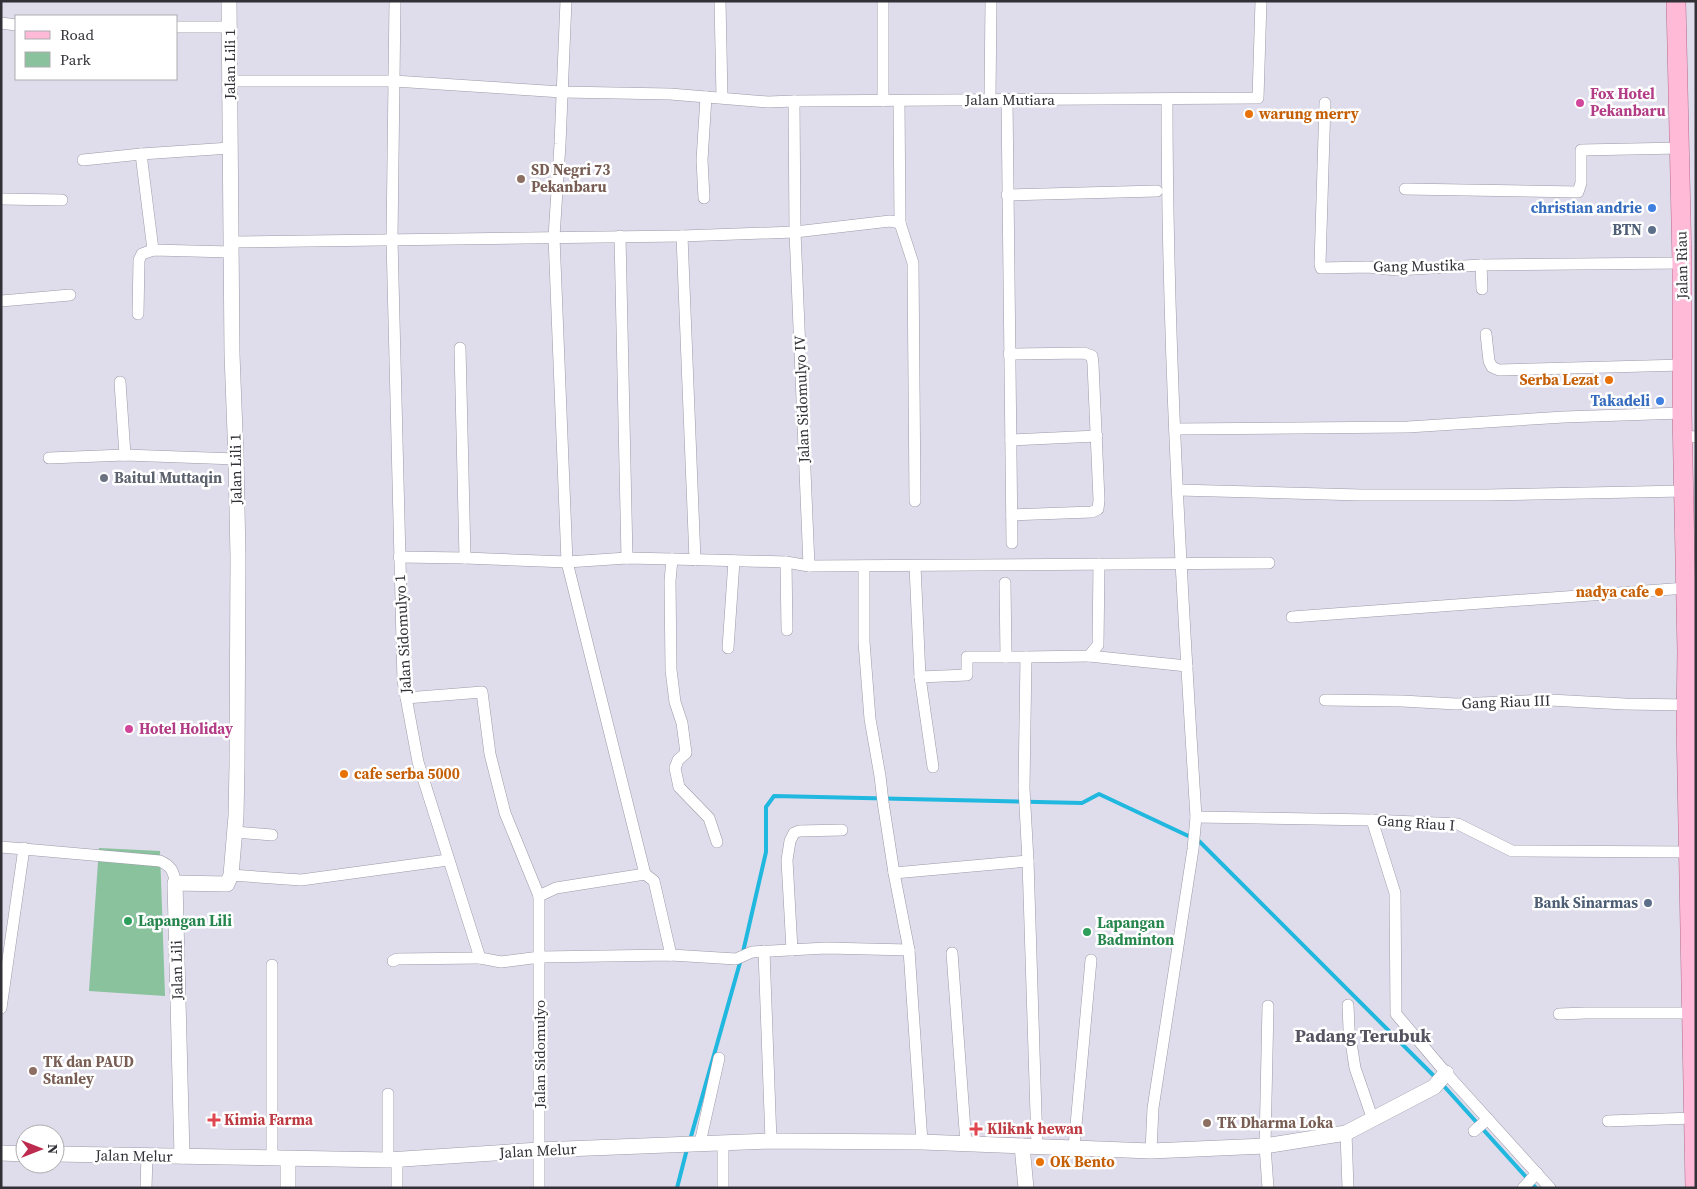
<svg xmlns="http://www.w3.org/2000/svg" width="1697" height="1189" font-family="'Source Serif 4',serif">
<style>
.green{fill:#8ac29d}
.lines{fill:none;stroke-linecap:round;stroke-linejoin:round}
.stream{stroke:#20b8de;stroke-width:4}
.minor-casing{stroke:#9d9aa8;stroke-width:12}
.tertiary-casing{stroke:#9d9aa8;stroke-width:16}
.primary-casing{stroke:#b66c8d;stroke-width:20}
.minor{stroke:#fff;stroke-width:11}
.tertiary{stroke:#fff;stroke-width:15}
.primary{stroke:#febad7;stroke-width:19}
.hotel-dot{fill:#d1479c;stroke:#fff;stroke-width:2}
.food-dot{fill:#e8710a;stroke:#fff;stroke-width:2}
.education-dot{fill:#8d6e63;stroke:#fff;stroke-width:2}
.shop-dot{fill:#3f7fe0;stroke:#fff;stroke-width:2}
.service-dot{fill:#5c6f8a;stroke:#fff;stroke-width:2}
.worship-dot{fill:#6b7280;stroke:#fff;stroke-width:2}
.leisure-dot{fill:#2e9e5b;stroke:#fff;stroke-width:2}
.health-dot{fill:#e0444e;stroke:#fff;stroke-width:2}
.labels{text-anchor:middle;stroke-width:5;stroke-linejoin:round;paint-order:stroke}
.street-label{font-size:15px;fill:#313036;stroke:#fff}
.hotel-label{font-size:15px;font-weight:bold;fill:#b23c85;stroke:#fff;text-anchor:start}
.food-label{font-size:15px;font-weight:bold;fill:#c56008;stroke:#fff;text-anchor:start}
.education-label{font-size:15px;font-weight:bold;fill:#785e54;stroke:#fff;text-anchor:start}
.shop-label{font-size:15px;font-weight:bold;fill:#366cbe;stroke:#fff;text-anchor:end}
.service-label{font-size:15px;font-weight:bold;fill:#4e5e75;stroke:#fff;text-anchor:end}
.worship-label{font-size:15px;font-weight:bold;fill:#5b616d;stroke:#fff;text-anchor:start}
.leisure-label{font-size:15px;font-weight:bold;fill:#27864d;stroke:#fff;text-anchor:start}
.health-label{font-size:15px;font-weight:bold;fill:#be3a42;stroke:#fff;text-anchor:start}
.quarter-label{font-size:18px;font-weight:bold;fill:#565360;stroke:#fff}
</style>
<rect width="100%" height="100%" fill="#dfdceb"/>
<!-- green -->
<polygon class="green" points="99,848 160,851 165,996 89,991"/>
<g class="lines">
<!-- stream -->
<g class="stream">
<polyline points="743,952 766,852 766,807 774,796 1082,803 1099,794 1199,841 1437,1079"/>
<polyline points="1442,1084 1536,1188"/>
<polyline points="690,1140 741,959"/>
<polyline points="677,1188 687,1149"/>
</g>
<!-- minor casing -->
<g class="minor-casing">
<g id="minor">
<polyline points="395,1 392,239 403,681 418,762 480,958 501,962 540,957 671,955 736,959 752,952 826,948 909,950"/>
<polyline points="720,1 722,97"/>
<polyline points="883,1 883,101"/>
<polyline points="1,23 16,25"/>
<polyline points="176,27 229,27"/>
<polyline points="230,81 394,81 562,92 670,94 768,102 794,101"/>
<polyline points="990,99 991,1"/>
<polyline points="1007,99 1012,543"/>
<polyline points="899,101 900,223"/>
<polyline points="1325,103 1320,264 1321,268 1368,267 1397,270 1481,265 1682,263"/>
<polyline points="83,160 141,154"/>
<polyline points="1405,189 1578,192 1581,183 1581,150 1680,148"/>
<polyline points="1007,195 1157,191"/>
<polyline points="704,198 702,160 706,97"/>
<polyline points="1,199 62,200"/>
<polyline points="620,236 627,558"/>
<polyline points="682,236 695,560"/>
<polyline points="231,242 682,236 795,232 890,221 900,223 913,263 915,501"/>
<polyline points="153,250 141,154 230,148"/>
<polyline points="1481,265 1482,289"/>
<polyline points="1,301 70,295"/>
<polyline points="138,314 139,260 142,254 153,250 231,252"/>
<polyline points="1486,334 1489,361 1492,367 1499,370 1683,365"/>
<polyline points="460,348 465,558"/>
<polyline points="1009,354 1084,353 1092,356 1093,364 1099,500 1098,509 1092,512 1012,515"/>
<polyline points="120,382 125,455"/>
<polyline points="1175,429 1408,427 1564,417 1682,413"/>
<polyline points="1683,436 1696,437"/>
<polyline points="1011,440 1097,436"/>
<polyline points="49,458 125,455 236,459"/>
<polyline points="1178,490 1361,495 1486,495 1684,491"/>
<polyline points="399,557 465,558 567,562 627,558 672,559 786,562 809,566 1269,563"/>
<polyline points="672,559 670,581 671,670 675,702 682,723 686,753 678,760 675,768 679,787 709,818 717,842"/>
<polyline points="786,562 787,630"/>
<polyline points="809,566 795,232 794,101 1258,98 1261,1"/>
<polyline points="864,566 864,642 870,719 880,776 883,802 894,873 909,950 922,1142"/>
<polyline points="915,566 920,677"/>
<polyline points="1005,583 1006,657"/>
<polyline points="1292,617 1686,588"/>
<polyline points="728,648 734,561"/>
<polyline points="1089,656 1187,666"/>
<polyline points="406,698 482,692 490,754 505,813 539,896"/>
<polyline points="1325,700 1402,701 1456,704 1550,700 1625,704 1687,705"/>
<polyline points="933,767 920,677 967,675 967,657 1026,657"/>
<polyline points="1196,817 1372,820 1458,824 1512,851 1690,852"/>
<polyline points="1372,820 1395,893 1396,1014 1446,1073 1550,1188"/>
<polyline points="235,832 272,835"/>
<path d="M 1,847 L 160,861 C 171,866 174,871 175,883"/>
<polyline points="894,873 1028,861"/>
<polyline points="645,874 654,881 671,955"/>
<polyline points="231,875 301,880 448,860"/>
<polyline points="792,950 787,860 790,841 794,833 799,831 842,830"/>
<polyline points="764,951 771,1141"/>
<polyline points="952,953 966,1144"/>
<polyline points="393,961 397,959 480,958"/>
<polyline points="272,965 272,1158"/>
<polyline points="1348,1005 1349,1029 1355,1068 1373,1120"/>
<polyline points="1268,1006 1265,1146 1268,1188"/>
<polyline points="1,1008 24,848"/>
<polyline points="1559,1014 1586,1013 1692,1013"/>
<polyline points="1608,1121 1693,1118"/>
<polyline points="1474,1131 1488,1119"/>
<polyline points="1346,1133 1348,1188"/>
<polyline points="700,1143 719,1058"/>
<polyline points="1037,1146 1028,861 1024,788 1026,657 1089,656 1098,645 1099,564"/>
<polyline points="1074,1147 1091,960"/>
<path d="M 1151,1151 L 1153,1108 L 1193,849 L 1196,817 C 1181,578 1167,339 1167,99"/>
<polyline points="388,1160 388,1094"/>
<polyline points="397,1160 397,1188"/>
<polyline points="146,1188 147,1156"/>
<polyline points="539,1188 539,896 556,888 645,874 567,562 554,237 560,144 566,1"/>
<polyline points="723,1188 723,1143"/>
<polyline points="1523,1188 1537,1173"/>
</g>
</g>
<!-- tertiary casing -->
<g class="tertiary-casing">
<g id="tertiary">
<polyline points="1022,1146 1026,1188"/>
<polyline points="1,1153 25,1154"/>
<polyline points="55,1154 388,1160 539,1150 771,1141 922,1142 1151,1151 1265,1146 1346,1133 1434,1087 1446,1073"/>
<polyline points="182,1156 175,883 227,884 231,875 236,816 237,765 238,557 236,459 232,354 229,1"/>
<polyline points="288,1188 288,1159"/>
</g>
</g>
<!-- primary casing -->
<g class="primary-casing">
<polyline id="primary" points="1676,1 1682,263 1682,413 1687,652 1686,721 1695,1188"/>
</g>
<!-- minor -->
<use href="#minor" class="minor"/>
<!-- tertiary -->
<use href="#tertiary" class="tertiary"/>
<!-- primary -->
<use href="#primary" class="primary"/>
</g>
<!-- markers -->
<g class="hotel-dot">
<circle cx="1580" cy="103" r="5"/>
<circle cx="129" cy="729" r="5"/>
</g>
<g class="food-dot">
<circle cx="1249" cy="114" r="5"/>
<circle cx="1609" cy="380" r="5"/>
<circle cx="1659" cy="592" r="5"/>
<circle cx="344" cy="774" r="5"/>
<circle cx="1040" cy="1162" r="5"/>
</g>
<g class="education-dot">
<circle cx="521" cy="179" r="5"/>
<circle cx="33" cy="1071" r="5"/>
<circle cx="1207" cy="1123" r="5"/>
</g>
<g class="shop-dot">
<circle cx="1652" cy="208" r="5"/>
<circle cx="1660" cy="401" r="5"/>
</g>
<g class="service-dot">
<circle cx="1652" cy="230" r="5"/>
<circle cx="1648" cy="903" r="5"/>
</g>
<circle class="worship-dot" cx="104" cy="478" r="5"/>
<g class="leisure-dot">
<circle cx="128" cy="921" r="5"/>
<circle cx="1087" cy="932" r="5"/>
</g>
<g class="health-dot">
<path d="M211.5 1112.5h5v5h5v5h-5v5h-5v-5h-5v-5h5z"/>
<path d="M973.5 1121.5h5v5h5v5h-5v5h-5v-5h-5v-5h5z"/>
</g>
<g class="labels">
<!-- street labels -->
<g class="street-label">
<text transform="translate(230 64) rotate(-90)" y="5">Jalan Lili 1</text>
<text x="1010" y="105">Jalan Mutiara</text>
<text transform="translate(1682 265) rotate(-91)" y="5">Jalan Riau</text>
<text transform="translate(1419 266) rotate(-1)" y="5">Gang Mustika</text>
<text transform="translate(802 399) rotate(-92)" y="5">Jalan Sidomulyo IV</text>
<text transform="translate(236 469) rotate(-91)" y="5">Jalan Lili 1</text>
<text transform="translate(403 634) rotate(-93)" y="5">Jalan Sidomulyo 1</text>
<text transform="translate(1506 702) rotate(-2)" y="5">Gang Riau III</text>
<text transform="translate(1416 823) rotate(4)" y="5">Gang Riau I</text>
<text transform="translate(177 970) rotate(-91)" y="5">Jalan Lili</text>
<text transform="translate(540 1054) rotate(-90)" y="5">Jalan Sidomulyo</text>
<text transform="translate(538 1151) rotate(-3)" y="5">Jalan Melur</text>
<text transform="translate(134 1156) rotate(1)" y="5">Jalan Melur</text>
</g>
<!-- hotel labels -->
<g class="hotel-label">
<text x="1590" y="99">Fox Hotel<tspan x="1590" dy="17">Pekanbaru</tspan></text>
<text x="139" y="734">Hotel Holiday</text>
</g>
<!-- food labels -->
<g class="food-label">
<text x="1259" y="119">warung merry</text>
<text x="1599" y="385" text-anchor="end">Serba Lezat</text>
<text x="1649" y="597" text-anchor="end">nadya cafe</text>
<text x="354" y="779">cafe serba 5000</text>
<text x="1050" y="1167">OK Bento</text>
</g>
<!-- education labels -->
<g class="education-label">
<text x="531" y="175">SD Negri 73<tspan x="531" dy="17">Pekanbaru</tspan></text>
<text x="43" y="1067">TK dan PAUD<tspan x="43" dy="17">Stanley</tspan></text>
<text x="1217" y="1128">TK Dharma Loka</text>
</g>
<!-- shop labels -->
<g class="shop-label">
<text x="1642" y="213">christian andrie</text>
<text x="1650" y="406">Takadeli</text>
</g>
<!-- service labels -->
<g class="service-label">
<text x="1642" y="235">BTN</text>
<text x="1638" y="908">Bank Sinarmas</text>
</g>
<!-- worship labels -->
<g class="worship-label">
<text x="114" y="483">Baitul Muttaqin</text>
</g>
<!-- leisure labels -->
<g class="leisure-label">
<text x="138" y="926">Lapangan Lili</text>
<text x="1097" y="928">Lapangan<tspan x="1097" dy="17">Badminton</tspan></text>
</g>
<!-- health labels -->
<g class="health-label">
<text x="224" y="1125">Kimia Farma</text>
<text x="987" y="1134">Kliknk hewan</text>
</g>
<!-- quarter labels -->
<g class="quarter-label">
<text x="1363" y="1042">Padang Terubuk</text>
</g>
</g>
<!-- border -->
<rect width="1697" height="1189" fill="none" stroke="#313036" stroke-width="5"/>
<!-- legend -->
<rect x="15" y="15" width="162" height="65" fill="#ffffff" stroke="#adacaf"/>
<rect x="25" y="31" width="25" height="8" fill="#febad7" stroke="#adacaf"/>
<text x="60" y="40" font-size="15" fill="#313036">Road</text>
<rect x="25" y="52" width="25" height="15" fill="#8ac29d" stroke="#adacaf"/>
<text x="60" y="65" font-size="15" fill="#313036">Park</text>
<!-- north arrow -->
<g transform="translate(40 1149) rotate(90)"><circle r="24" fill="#ffffff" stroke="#adacaf"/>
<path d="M0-4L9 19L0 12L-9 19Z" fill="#bd2c4e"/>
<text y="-8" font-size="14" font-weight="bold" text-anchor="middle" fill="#313036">N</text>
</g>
</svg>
